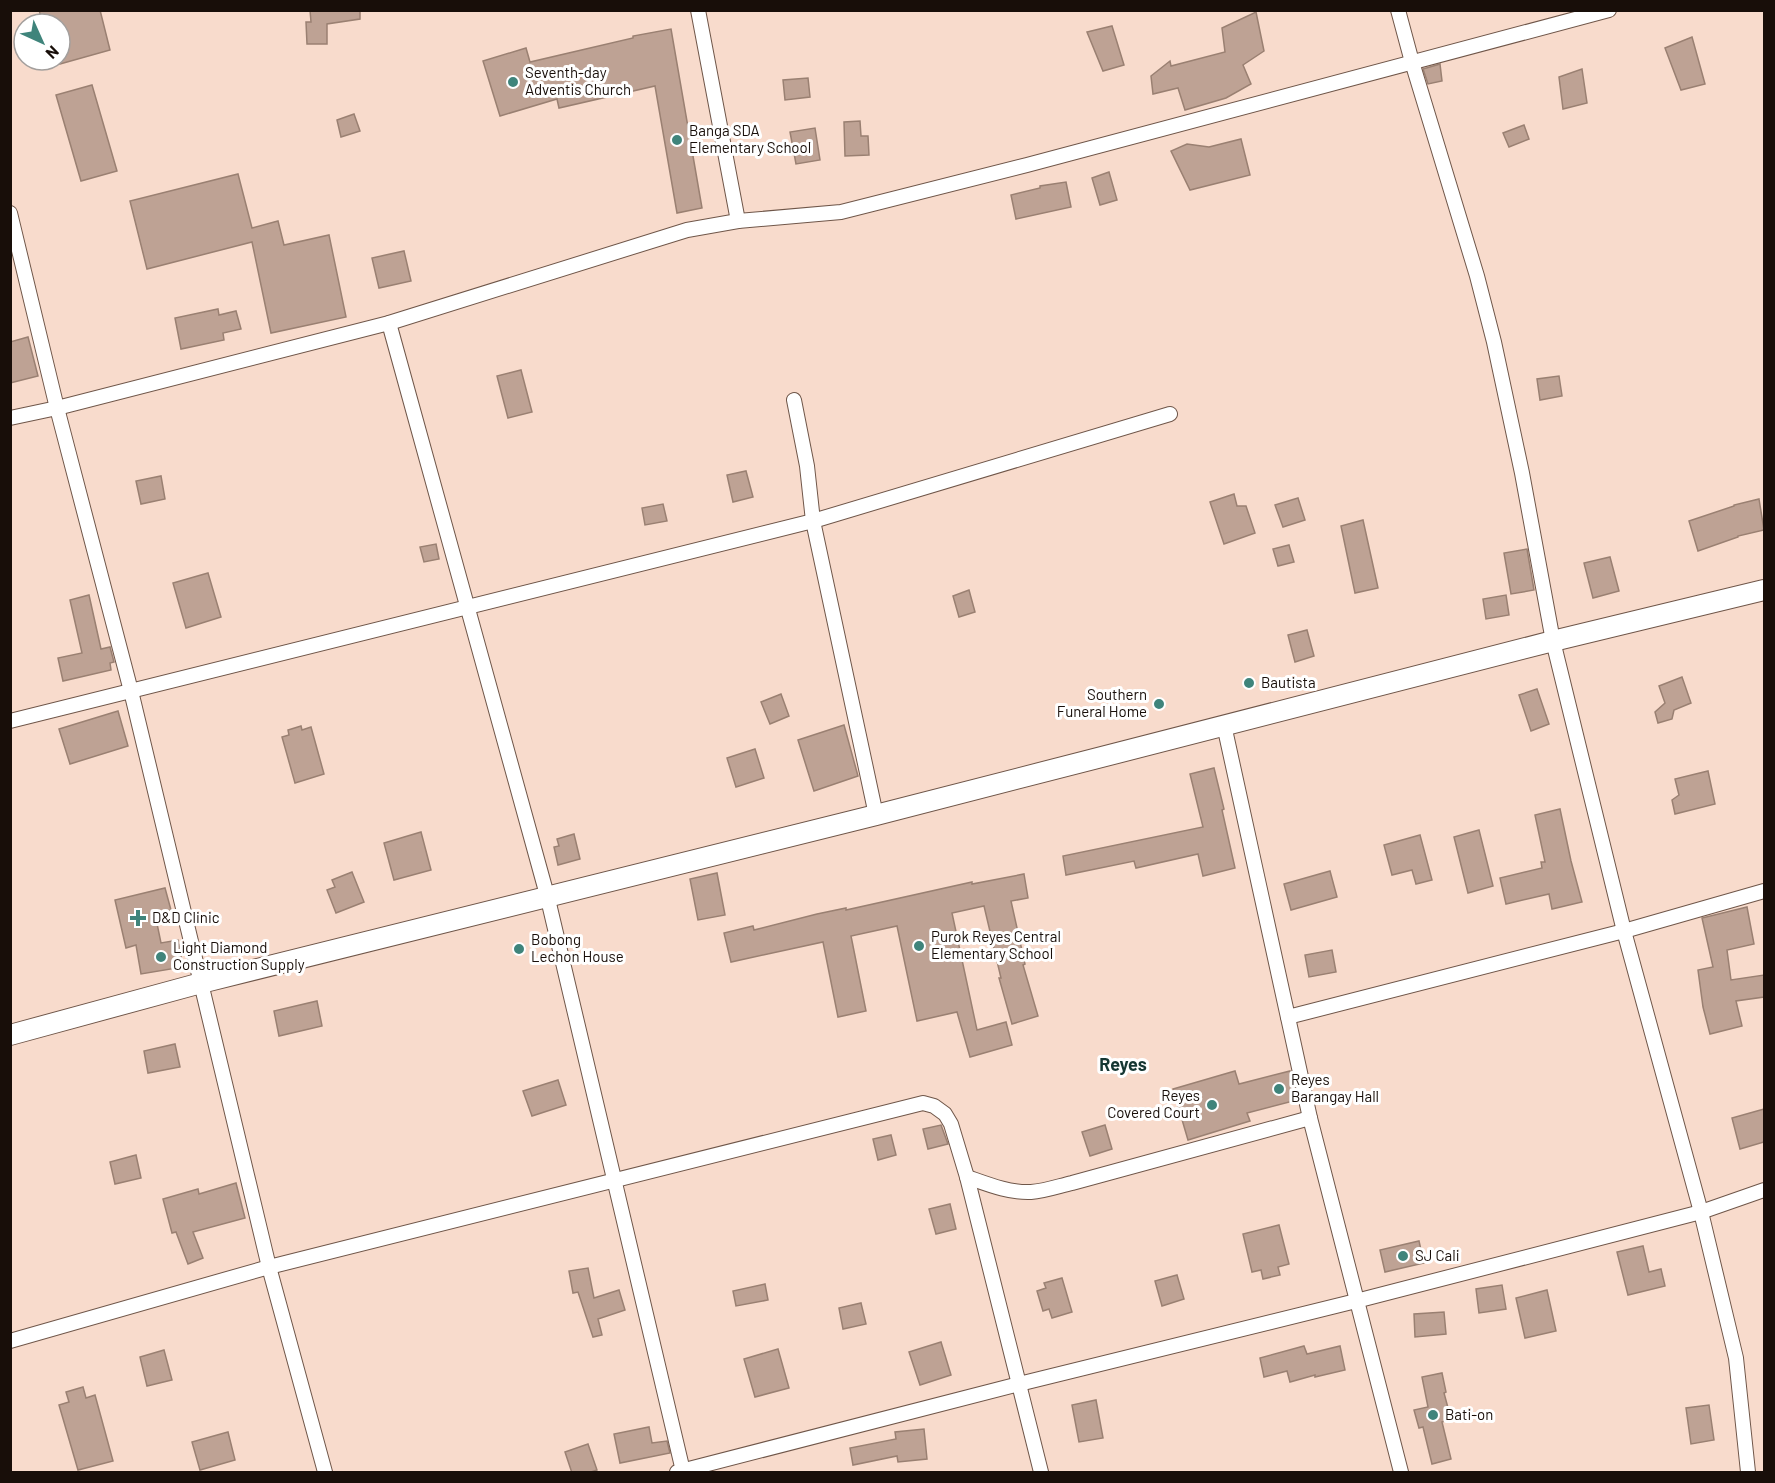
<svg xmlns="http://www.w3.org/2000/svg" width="1775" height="1483" font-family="Barlow,sans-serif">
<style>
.building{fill:#bea294;stroke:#9a8072;stroke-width:1.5}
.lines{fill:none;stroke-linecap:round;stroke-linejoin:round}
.minor-casing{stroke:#6f5649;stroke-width:16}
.secondary-casing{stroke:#6f5649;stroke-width:22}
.minor{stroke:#fff;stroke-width:14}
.secondary{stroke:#fff;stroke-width:20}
.poi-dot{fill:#3f847b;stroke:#fff;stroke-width:2}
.labels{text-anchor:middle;stroke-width:6;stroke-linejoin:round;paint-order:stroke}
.poi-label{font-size:15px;fill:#180e09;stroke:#fff;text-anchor:start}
.quarter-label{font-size:18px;font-weight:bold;fill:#153632;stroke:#fff}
</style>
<rect width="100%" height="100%" fill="#f8dbcc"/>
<!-- building -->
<g class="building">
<polygon points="39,10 100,10 110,50 60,64 60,24 43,24"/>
<polygon points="310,10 360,10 360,19 327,24 327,44 307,44 306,22 311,22"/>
<polygon points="1256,12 1264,51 1243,65 1251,84 1226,98 1185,110 1178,88 1153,94 1151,76 1170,61 1171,66 1225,52 1222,28"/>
<polygon points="1112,26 1124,65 1103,71 1087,32"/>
<polygon points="671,29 702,208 677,213 655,86 559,108 557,99 500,116 483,61 526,48 530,62 633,38 633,36"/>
<polygon points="1692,37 1705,84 1681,90 1665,48"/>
<polygon points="1440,64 1442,81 1428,84 1423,69"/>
<polygon points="1582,69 1587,103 1563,109 1559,77"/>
<polygon points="808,78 810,97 785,100 783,80"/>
<polygon points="92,85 117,171 81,181 56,95"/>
<polygon points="354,114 360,131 341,137 337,120"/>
<polygon points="860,121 861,136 868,136 869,155 845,156 844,122"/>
<polygon points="1524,125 1529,139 1509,147 1503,133"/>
<polygon points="815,128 820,160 796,164 790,132"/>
<polygon points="1241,139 1250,175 1190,190 1171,151 1187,144 1209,147"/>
<polygon points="1109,172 1117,200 1100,205 1092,178"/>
<polygon points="238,174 252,228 278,221 284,245 329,235 346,317 271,333 252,242 147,269 130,201"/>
<polygon points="1066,182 1071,207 1016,219 1011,195 1040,188 1040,186"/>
<polygon points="404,251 411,281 379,288 372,258"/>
<polygon points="218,309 219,315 236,311 241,329 223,333 224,340 181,349 175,318"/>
<polygon points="28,337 38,376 10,383 10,342"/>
<polygon points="521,370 532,412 508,418 497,376"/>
<polygon points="1559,376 1562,396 1540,400 1537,379"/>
<polygon points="746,471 753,497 733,502 727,475"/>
<polygon points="161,476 165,499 141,504 136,481"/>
<polygon points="1234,494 1237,506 1246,506 1255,533 1224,544 1210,502"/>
<polygon points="1298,498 1305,520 1283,527 1275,505"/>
<polygon points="1759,499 1764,530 1738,536 1738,537 1698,551 1689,521 1734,506 1734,505"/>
<polygon points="663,504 667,521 645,525 642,508"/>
<polygon points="1363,520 1378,588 1355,593 1341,526"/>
<polygon points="436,544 439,559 424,562 420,547"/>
<polygon points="1289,545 1294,562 1278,566 1273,549"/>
<polygon points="1527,549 1534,590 1511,594 1504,553"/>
<polygon points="1610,557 1619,591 1593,598 1584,563"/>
<polygon points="208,573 221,617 186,628 173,583"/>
<polygon points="969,590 975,612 959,617 953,596"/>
<polygon points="89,595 101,649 110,647 114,662 110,663 111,670 63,681 58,658 82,653 70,600"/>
<polygon points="1506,595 1509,615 1486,619 1483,599"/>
<polygon points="1307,630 1314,656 1295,662 1288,635"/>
<polygon points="1682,677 1691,703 1674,710 1672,719 1658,723 1655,712 1665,703 1659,686"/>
<polygon points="1537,689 1549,724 1531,731 1519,695"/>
<polygon points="781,694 789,716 770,724 761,702"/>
<polygon points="118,711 128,746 70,764 59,729"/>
<polygon points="844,725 858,776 814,791 798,740"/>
<polygon points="301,726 302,730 311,727 324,774 295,783 282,737 289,735 288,730"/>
<polygon points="755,749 764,778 736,787 727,758"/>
<polygon points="1214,768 1224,809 1222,810 1235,868 1203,876 1198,854 1136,868 1134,861 1066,875 1063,856 1203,827 1190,774"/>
<polygon points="1708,771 1715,804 1675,814 1672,800 1679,795 1675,779"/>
<polygon points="1560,809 1571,861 1582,902 1552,909 1549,894 1506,904 1500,878 1542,868 1541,862 1545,862 1535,815"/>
<polygon points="1479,830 1493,886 1468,893 1454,837"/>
<polygon points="421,832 431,870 394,880 384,843"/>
<polygon points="574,834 580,859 558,865 554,847 559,846 557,839"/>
<polygon points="1420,835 1432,880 1416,884 1412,870 1392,875 1384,845"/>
<polygon points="1330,871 1337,897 1291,910 1284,884"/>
<polygon points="352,872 364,902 336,913 327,890 335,887 332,880"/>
<polygon points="717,873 725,915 698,920 690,879"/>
<polygon points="1024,874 1028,898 1011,901 1025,964 1023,965 1038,1016 1012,1024 999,978 1001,978 984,906 952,913 977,1030 1006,1022 1012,1045 970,1057 957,1012 917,1021 897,926 851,936 866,1011 838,1017 823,942 731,962 724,933 753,926 754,930 817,914 846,908 846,910 972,882 972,884"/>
<polygon points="165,888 171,910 155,914 161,943 178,940 183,967 141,974 136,945 126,948 115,900"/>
<polygon points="1747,907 1754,944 1727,950 1731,980 1764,975 1764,997 1736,1001 1742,1026 1710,1034 1703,1007 1698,970 1713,967 1702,918"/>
<polygon points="1332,950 1336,972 1309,977 1305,955"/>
<polygon points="317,1001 322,1026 279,1036 274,1011"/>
<polygon points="175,1044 180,1067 148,1073 144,1051"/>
<polygon points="1235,1071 1239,1084 1290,1071 1297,1100 1247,1113 1250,1121 1188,1140 1173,1089"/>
<polygon points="558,1080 566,1105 532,1116 523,1091"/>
<polygon points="1764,1109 1764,1142 1740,1149 1732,1118"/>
<polygon points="941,1125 948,1144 928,1149 923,1129"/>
<polygon points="1105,1125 1112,1149 1090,1156 1082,1132"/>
<polygon points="891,1135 896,1155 878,1160 873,1139"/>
<polygon points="136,1155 141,1178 115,1184 110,1162"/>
<polygon points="236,1183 245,1218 193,1232 203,1258 188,1264 176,1232 172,1233 163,1199 198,1189 199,1194"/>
<polygon points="950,1204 956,1229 936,1234 929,1209"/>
<polygon points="1279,1225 1289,1264 1278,1267 1280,1275 1263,1279 1261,1270 1252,1272 1243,1234"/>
<polygon points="1419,1241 1424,1263 1385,1272 1380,1250"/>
<polygon points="1643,1246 1649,1272 1661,1269 1665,1286 1628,1295 1617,1252"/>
<polygon points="588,1268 594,1298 619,1290 625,1310 598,1319 602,1335 593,1337 578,1292 573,1293 569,1271"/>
<polygon points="1177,1275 1184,1299 1162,1306 1155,1281"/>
<polygon points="1062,1278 1072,1312 1052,1318 1049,1309 1043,1311 1037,1291 1046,1288 1044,1283"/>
<polygon points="765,1284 768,1300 736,1306 733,1291"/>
<polygon points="1502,1285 1506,1309 1479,1313 1476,1289"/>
<polygon points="1547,1290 1556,1331 1525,1338 1516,1298"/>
<polygon points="861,1303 866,1324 843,1329 839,1308"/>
<polygon points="1444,1312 1446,1334 1415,1337 1414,1314"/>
<polygon points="941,1342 951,1375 920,1385 909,1352"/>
<polygon points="1304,1346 1307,1354 1340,1346 1345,1370 1315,1377 1315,1375 1290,1382 1287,1371 1264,1377 1260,1358"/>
<polygon points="778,1349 789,1388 755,1397 744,1359"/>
<polygon points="164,1350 172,1380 147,1386 140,1357"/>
<polygon points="1442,1373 1446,1392 1444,1393 1451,1419 1442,1422 1451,1459 1432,1464 1423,1427 1419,1428 1414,1410 1428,1407 1422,1377"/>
<polygon points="83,1387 86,1398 95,1395 113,1461 78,1470 59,1405 69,1402 66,1392"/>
<polygon points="1096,1400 1103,1438 1079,1442 1072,1405"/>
<polygon points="1709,1405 1714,1440 1691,1444 1686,1408"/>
<polygon points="649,1427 652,1443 667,1441 670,1453 620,1463 614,1434"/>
<polygon points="924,1429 927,1459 898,1462 897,1456 853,1465 850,1448 896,1439 895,1432"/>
<polygon points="228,1432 235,1460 200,1470 192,1442"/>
<polygon points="588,1444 597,1470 588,1473 572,1473 565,1452"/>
</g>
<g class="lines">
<!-- minor casing -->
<g class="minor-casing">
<g id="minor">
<polyline points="698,10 738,221"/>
<polyline points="1398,10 1412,62 1477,276 1494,342 1522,473 1553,641 1624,931 1701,1212 1736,1358 1748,1472"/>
<polyline points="10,213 57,408 131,691 269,1267 325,1472"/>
<polyline points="389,323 547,895 683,1471"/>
<polyline points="794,400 807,466 813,521 876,815"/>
<polyline points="10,418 57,408 389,323 687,230 738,221 841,212 1027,165 1609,10"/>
<polyline points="10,721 813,521 1170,414"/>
<polyline points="1224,725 1310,1118 1401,1472"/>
<polyline points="1288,1017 1624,931 1764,891"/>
<path d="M 967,1177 C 987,1184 1009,1193 1031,1192 C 1045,1191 1059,1186 1072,1183 L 1310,1118"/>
<polyline points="10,1341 269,1267 923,1103 934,1106 945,1114 951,1124 967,1177 1041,1472"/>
<polyline points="677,1472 1019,1384 1356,1301 1701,1212 1764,1190"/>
</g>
</g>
<!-- secondary casing -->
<g class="secondary-casing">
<polyline id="secondary" points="10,1035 201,983 876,815 1553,641 1764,590"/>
</g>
<!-- minor -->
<use href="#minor" class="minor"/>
<!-- secondary -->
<use href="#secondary" class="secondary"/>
</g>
<!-- markers -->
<g class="poi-dot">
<circle cx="513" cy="82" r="6"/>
<circle cx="677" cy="140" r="6"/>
<circle cx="1249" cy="683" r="6"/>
<circle cx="1159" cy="704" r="6"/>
<path d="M135 909h6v6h6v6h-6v6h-6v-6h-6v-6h6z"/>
<circle cx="919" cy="946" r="6"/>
<circle cx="519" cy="949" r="6"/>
<circle cx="161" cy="957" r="6"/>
<circle cx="1279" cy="1089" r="6"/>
<circle cx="1212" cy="1105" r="6"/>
<circle cx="1403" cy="1256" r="6"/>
<circle cx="1433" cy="1415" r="6"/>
</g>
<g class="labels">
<!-- poi labels -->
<g class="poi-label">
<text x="525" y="78">Seventh-day<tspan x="525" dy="17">Adventis Church</tspan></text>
<text x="689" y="136">Banga SDA<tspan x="689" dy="17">Elementary School</tspan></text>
<text x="1261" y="688">Bautista</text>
<text x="1147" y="700" text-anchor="end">Southern<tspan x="1147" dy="17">Funeral Home</tspan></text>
<text x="152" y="923">D&amp;D Clinic</text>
<text x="931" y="942">Purok Reyes Central<tspan x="931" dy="17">Elementary School</tspan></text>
<text x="531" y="945">Bobong<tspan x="531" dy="17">Lechon House</tspan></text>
<text x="173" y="953">Light Diamond<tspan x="173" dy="17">Construction Supply</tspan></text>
<text x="1291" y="1085">Reyes<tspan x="1291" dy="17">Barangay Hall</tspan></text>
<text x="1200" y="1101" text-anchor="end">Reyes<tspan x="1200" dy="17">Covered Court</tspan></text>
<text x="1415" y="1261">SJ Cali</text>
<text x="1445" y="1420">Bati-on</text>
</g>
<!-- quarter labels -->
<g class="quarter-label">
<text x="1123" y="1071">Reyes</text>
</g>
</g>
<!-- border -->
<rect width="1775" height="1483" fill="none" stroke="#180e09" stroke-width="24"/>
<!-- north arrow -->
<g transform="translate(42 42) rotate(135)"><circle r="28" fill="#ffffff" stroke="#a39f9d" stroke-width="1.5"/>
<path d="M0-4.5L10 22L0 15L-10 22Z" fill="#3f847b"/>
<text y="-9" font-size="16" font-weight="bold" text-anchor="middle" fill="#180e09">N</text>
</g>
</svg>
